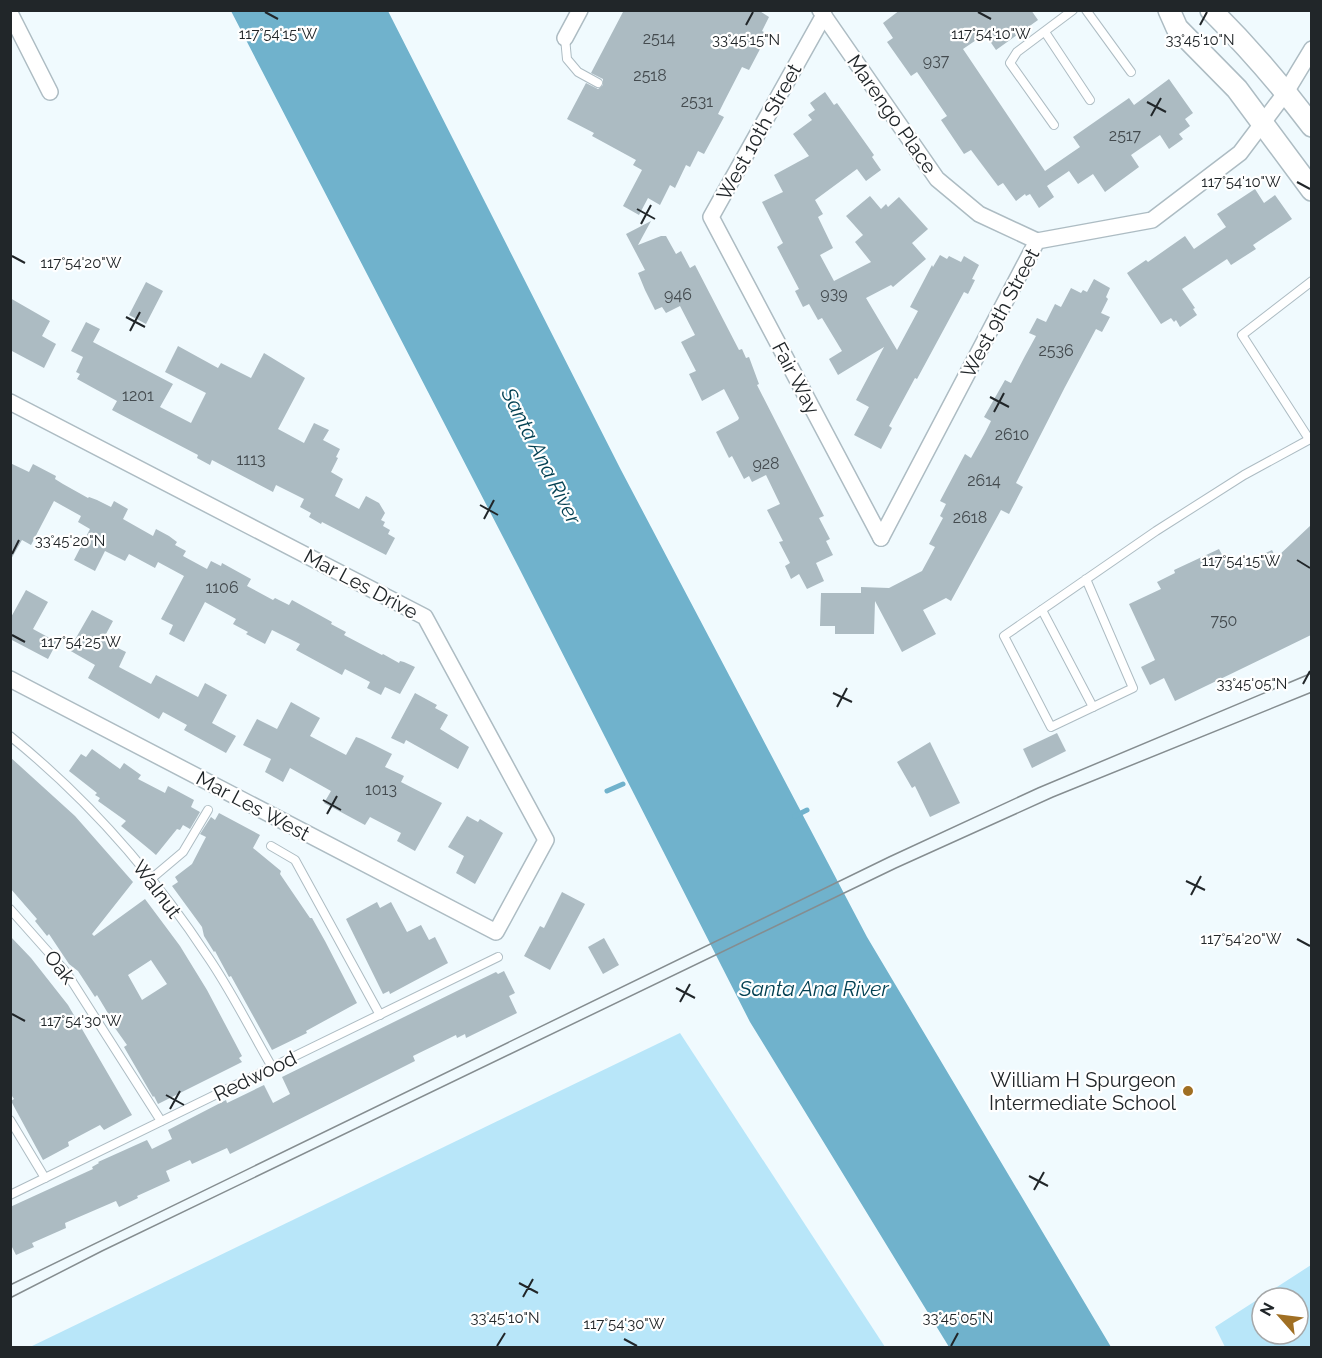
<svg xmlns="http://www.w3.org/2000/svg" width="1322" height="1358" font-family="Raleway,sans-serif">
<style>
.green{fill:#b8e6f9;fill-rule:evenodd}
.water{fill:#70b2cc}
.lines{fill:none;stroke-linecap:round;stroke-linejoin:round}
.stream{stroke:#70b2cc;stroke-width:5}
.building{fill:#acbbc2;fill-rule:evenodd}
.lane-casing{stroke:#adbcc3;stroke-width:10}
.street-casing{stroke:#adbcc3;stroke-width:18}
.secondary-casing{stroke:#adbcc3;stroke-width:24}
.lane{stroke:#fff;stroke-width:8}
.street{stroke:#fff;stroke-width:15}
.secondary{stroke:#fff;stroke-width:21}
.tram{stroke:#858d90;stroke-width:1.5}
.ticks{fill:none;stroke:#212629;stroke-width:2}
.poi-dot{fill:#a06f23;stroke:#fff;stroke-width:2}
.labels{text-anchor:middle;stroke-width:4.5;stroke-linejoin:round;paint-order:stroke}
.number-label{font-size:16px;fill:#444b4f}
.street-label{font-size:20px;fill:#212629;stroke:#fff}
.poi-label{font-size:20px;fill:#212629;stroke:#fff;text-anchor:end}
.water-label{font-size:21px;font-style:italic;fill:#013f51;stroke:#fff}
.ticks-label{font-size:15px;text-anchor:middle;fill:#212629;stroke:#fff;stroke-width:4.5;stroke-linejoin:round;paint-order:stroke}
</style>
<rect width="100%" height="100%" fill="#f0fafe"/>
<!-- green -->
<g class="green">
<polygon points="680,1033 885,1347 30,1347"/>
<path d="M 1311,1265 L 1311,1347 L 1225,1347 L 1215,1327 ZM 1262,1298 L 1298,1298 L 1298,1334 L 1262,1334 Z"/>
</g>
<!-- water -->
<polygon class="water" points="231,11 388,11 621,470 867,937 1111,1347 949,1347 750,1022 518,566"/>
<g class="lines">
<!-- stream -->
<g class="stream">
<polyline points="607,791 623,784"/>
<polyline points="795,816 807,810"/>
</g>
</g>
<!-- building -->
<g class="building">
<polygon points="624,10 758,10 769,17 762,31 768,34 749,70 742,67 724,102 718,114 724,117 704,154 698,151 690,167 686,165 675,188 670,185 660,205 648,198 639,215 623,206 642,170 633,165 636,160 592,136 594,133 567,119 586,83 598,89 603,85 603,79 591,73"/>
<polygon points="900,10 1031,10 1038,20 996,50 985,34 963,49 1045,171 1080,147 1073,137 1129,98 1134,105 1169,79 1193,113 1185,119 1190,126 1179,134 1183,139 1169,149 1160,135 1131,155 1139,167 1105,192 1093,174 1078,184 1069,171 1047,186 1054,197 1039,208 1030,194 1026,196 1025,194 1016,201 1003,183 998,186 971,150 964,154 941,120 947,116 917,72 911,76 887,42 893,38 883,23"/>
<polygon points="825,92 834,105 837,103 874,155 872,157 881,170 866,181 857,169 815,200 823,214 818,217 833,248 820,255 834,281 871,262 855,242 863,235 846,216 870,196 881,209 886,204 888,207 899,197 928,229 912,243 926,259 893,287 891,285 866,298 897,350 918,311 910,307 932,265 933,267 940,255 947,259 949,256 961,262 964,256 979,265 972,279 975,280 968,294 964,292 917,379 915,378 889,426 892,428 881,449 854,435 869,407 856,400 884,347 838,375 829,359 842,351 822,318 818,320 809,304 803,307 795,291 799,289 777,247 783,243 762,202 783,192 774,175 809,156 793,134 812,120 808,115 815,110 810,103"/>
<polygon points="1255,189 1264,203 1275,195 1292,219 1253,245 1256,249 1231,265 1227,259 1182,289 1195,308 1193,309 1197,315 1180,327 1176,320 1174,322 1171,318 1161,324 1127,273 1146,260 1148,262 1185,236 1194,249 1226,227 1217,214"/>
<polygon points="651,221 638,245 661,236 666,236 676,254 681,251 690,268 695,265 739,350 742,349 746,358 749,357 759,384 757,385 824,516 819,518 830,539 826,541 833,555 816,563 824,581 807,589 799,574 791,579 785,566 790,563 779,542 783,541 767,510 780,504 766,475 752,482 749,476 744,479 732,456 729,458 716,432 738,420 739,418 724,389 702,401 689,374 696,371 681,342 695,335 680,306 666,313 662,307 655,310 645,290 638,273 645,270 626,234"/>
<polygon points="1094,279 1110,288 1106,297 1108,299 1101,313 1110,317 1102,332 1096,329 1065,387 1016,483 1023,487 1009,514 1001,510 951,601 946,598 923,610 936,634 902,652 875,601 874,634 835,634 835,626 820,626 821,593 861,593 861,587 889,588 922,571 935,547 929,544 943,518 940,516 946,504 940,501 965,454 971,458 985,433 991,421 984,417 1005,380 1011,383 1025,356 1036,336 1029,333 1037,318 1046,322 1055,304 1061,307 1071,288 1081,293 1083,290 1087,292"/>
<polygon points="146,282 163,291 146,324 129,315"/>
<polygon points="10,298 50,321 42,336 56,344 44,368 10,350"/>
<polygon points="86,322 100,329 93,342 173,384 160,407 191,423 206,393 165,372 178,346 218,368 221,363 251,378 264,353 305,378 278,429 304,443 314,423 329,430 323,440 340,449 336,457 338,458 331,472 343,479 335,496 359,509 366,496 379,503 385,513 381,520 385,522 383,526 390,530 388,534 395,538 386,555 322,522 321,524 309,517 311,513 300,507 304,499 276,485 273,492 212,460 210,465 197,458 198,455 112,410 117,401 77,379 80,374 76,372 83,357 71,351"/>
<polygon points="10,463 29,472 33,464 56,476 55,479 63,484 88,498 89,497 97,500 111,507 114,501 128,509 123,519 153,536 156,529 169,536 177,542 175,545 186,551 183,556 207,569 211,561 221,566 222,563 251,579 247,586 273,600 275,598 289,605 292,600 332,622 331,624 346,632 344,635 382,655 383,654 399,663 400,661 404,662 415,667 400,694 385,687 381,695 367,688 370,682 345,669 342,675 296,650 300,644 272,630 265,644 246,634 248,632 233,624 236,619 205,602 184,642 169,634 173,625 161,619 184,576 158,562 155,568 129,554 125,561 105,551 95,571 74,560 90,529 78,522 81,516 54,501 31,545 22,540 10,561"/>
<polygon points="1311,525 1311,635 1175,701 1164,678 1150,685 1141,667 1155,660 1129,604 1161,589 1157,582 1175,573 1174,570 1219,549 1230,570 1272,550 1276,558"/>
<polygon points="26,590 48,602 33,629 57,642 48,659 10,639 10,619"/>
<polygon points="92,610 113,621 106,634 113,638 111,641 118,645 116,647 126,652 119,667 151,684 156,675 198,697 205,683 227,695 212,723 236,736 226,753 184,730 187,725 163,712 159,719 88,678 95,665 69,650"/>
<polygon points="415,693 437,705 435,708 448,715 440,729 469,747 458,769 406,740 404,744 391,738"/>
<polygon points="291,702 320,718 310,736 346,755 356,737 362,739 392,754 385,767 404,776 401,782 442,803 415,851 397,841 401,833 370,817 365,825 324,803 331,791 290,768 283,782 265,772 271,759 243,745 257,719 277,729"/>
<polygon points="1057,733 1066,751 1032,768 1023,749"/>
<polygon points="930,742 960,803 930,817 915,786 912,788 897,762"/>
<polygon points="92,749 120,769 124,763 141,775 138,779 165,793 168,786 194,800 191,807 200,812 190,829 183,825 180,830 177,829 156,855 149,849 121,826 126,821 98,801 100,798 95,795 97,793 69,771 81,754 86,757"/>
<path d="M 10,757 L 75,816 L 133,882 L 92,934 L 94,936 L 145,899 L 180,946 L 207,990 L 242,1056 L 239,1058 L 242,1062 L 158,1104 L 154,1096 L 153,1097 L 124,1047 L 127,1045 L 110,1021 L 112,1020 L 97,995 L 95,997 L 78,971 L 69,964 L 49,934 L 47,936 L 35,921 L 37,919 L 10,888 ZM 151,960 L 167,984 L 142,1000 L 128,975 Z"/>
<polygon points="219,813 260,835 253,848 281,871 280,874 310,918 312,918 325,941 357,1003 306,1031 307,1033 272,1050 231,976 229,977 215,951 214,952 204,936 202,927 172,886 178,882 175,877 192,864 206,837 200,834 211,817 215,820"/>
<polygon points="467,816 478,822 480,819 503,833 475,884 456,873 464,856 448,847"/>
<polygon points="562,892 585,904 550,970 524,956 540,926 544,928"/>
<polygon points="377,902 380,908 391,902 407,932 421,925 429,940 435,937 448,963 390,994 389,991 383,994 346,919"/>
<polygon points="10,936 31,958 68,1005 132,1115 104,1130 100,1125 68,1142 69,1146 43,1160 11,1101 14,1099 10,1093"/>
<polygon points="604,938 619,965 603,974 588,947"/>
<polygon points="504,971 515,993 509,996 517,1013 466,1038 465,1034 457,1038 456,1035 413,1056 415,1061 230,1154 227,1148 192,1164 190,1160 166,1171 170,1181 137,1196 138,1198 119,1207 116,1201 65,1223 66,1228 32,1243 34,1247 16,1255 10,1243 10,1207 93,1169 92,1167 99,1163 98,1162 147,1140 152,1149 172,1139 168,1130 226,1100 227,1103 264,1085 273,1103 290,1094 282,1077 463,988 496,972 498,974"/>
</g>
<g class="lines">
<!-- lane casing -->
<g class="lane-casing">
<g id="lane">
<polyline points="1086,10 1131,72"/>
<polyline points="1045,32 1090,100"/>
<polyline points="565,38 567,59 578,72 598,83"/>
<polyline points="1054,125 1010,63 1017,52 1073,10"/>
<polyline points="1309,439 1242,335 1312,281"/>
<polyline points="1086,579 1133,688 1051,727 1004,636 1156,531 1244,475 1312,438"/>
<polyline points="1042,610 1093,707"/>
<path d="M 10,736 C 87,798 154,875 208,957 C 232,992 251,1031 272,1067"/>
<polyline points="271,846 295,860 380,1015"/>
<polyline points="151,879 183,852 208,810"/>
<polyline points="10,909 66,972 161,1121"/>
<polyline points="10,1120 45,1178"/>
<polyline points="10,1195 498,957"/>
</g>
</g>
<!-- street casing -->
<g class="street-casing">
<g id="street">
<polyline points="820,10 937,179 979,214 1037,241"/>
<polyline points="10,13 50,92"/>
<polyline points="824,15 711,217 881,538"/>
<polyline points="565,38 580,10"/>
<polyline points="10,402 425,617 546,840 496,932 10,679"/>
<polyline points="881,538 1037,241 1152,220 1240,153 1286,92 1312,49"/>
</g>
</g>
<!-- secondary casing -->
<g class="secondary-casing">
<g id="secondary">
<polyline points="1169,10 1177,28 1237,89 1312,190"/>
<path d="M 1211,10 C 1248,47 1281,85 1312,126"/>
</g>
</g>
<!-- lane -->
<use href="#lane" class="lane"/>
<!-- street -->
<use href="#street" class="street"/>
<!-- secondary -->
<use href="#secondary" class="secondary"/>
<!-- tram -->
<g class="tram">
<polyline points="10,1285 889,857 1038,788 1312,673"/>
<polyline points="10,1298 102,1251 896,868 1053,797 1312,692"/>
</g>
</g>
<!-- ticks -->
<path class="ticks" d="M 265,12 L 278,19M 978,12 L 991,19M 746,25 L 753,12M 1200,25 L 1207,12M 1147,102 L 1166,112M 1151,116 L 1161,98M 1297,182 L 1310,189M 637,209 L 655,219M 641,224 L 651,205M 12,256 L 25,263M 126,317 L 145,327M 130,331 L 140,312M 990,397 L 1009,407M 994,412 L 1004,393M 480,505 L 498,515M 484,519 L 494,500M 12,554 L 19,540M 1297,560 L 1310,568M 12,635 L 25,642M 1303,684 L 1310,671M 833,693 L 852,702M 837,707 L 847,688M 323,800 L 341,810M 327,814 L 337,796M 1186,881 L 1205,890M 1191,895 L 1201,876M 1297,939 L 1310,946M 676,988 L 695,998M 680,1002 L 690,984M 12,1014 L 25,1021M 166,1095 L 184,1105M 170,1109 L 180,1091M 1029,1176 L 1048,1186M 1034,1190 L 1044,1172M 519,1283 L 538,1293M 523,1297 L 533,1279M 624,1339 L 637,1346M 497,1346 L 505,1333M 951,1346 L 958,1333"/>
<!-- markers -->
<circle class="poi-dot" cx="1188" cy="1091" r="6"/>
<g class="labels">
<!-- number labels -->
<g class="number-label">
<text x="659" y="44">2514</text>
<text x="936" y="66">937</text>
<text x="650" y="81">2518</text>
<text x="697" y="107">2531</text>
<text x="1125" y="141">2517</text>
<text x="834" y="299">939</text>
<text x="678" y="300">946</text>
<text x="1056" y="356">2536</text>
<text x="138" y="401">1201</text>
<text x="1012" y="440">2610</text>
<text x="251" y="465">1113</text>
<text x="766" y="469">928</text>
<text x="984" y="486">2614</text>
<text x="970" y="523">2618</text>
<text x="222" y="593">1106</text>
<text x="1224" y="626">750</text>
<text x="381" y="795">1013</text>
</g>
<!-- street labels -->
<g class="street-label">
<text transform="translate(892 114) rotate(55)" y="7">Marengo Place</text>
<text transform="translate(759 132) rotate(-61)" y="7">West 10th Street</text>
<text transform="translate(1000 313) rotate(-62)" y="7">West 9th Street</text>
<text transform="translate(796 378) rotate(62)" y="7">Fair Way</text>
<text transform="translate(361 584) rotate(28)" y="7">Mar Les Drive</text>
<text transform="translate(253 806) rotate(28)" y="7">Mar Les West</text>
<text transform="translate(157 889) rotate(53)" y="7">Walnut</text>
<text transform="translate(60 967) rotate(52)" y="7">Oak</text>
<text transform="translate(255 1076) rotate(-26)" y="7">Redwood</text>
</g>
<!-- poi labels -->
<g class="poi-label">
<text x="1176" y="1087">William H Spurgeon<tspan x="1176" dy="23">Intermediate School</tspan></text>
</g>
<!-- water labels -->
<g class="water-label">
<text transform="translate(541 456) rotate(63)" y="7">Santa Ana River</text>
<text x="814" y="996">Santa Ana River</text>
</g>
</g>
<g class="ticks-label">
<text x="278" y="39">117°54'15"W</text>
<text x="991" y="39">117°54'10"W</text>
<text x="746" y="45">33°45'15"N</text>
<text x="1200" y="45">33°45'10"N</text>
<text x="1241" y="187">117°54'10"W</text>
<text x="81" y="268">117°54'20"W</text>
<text x="70" y="546">33°45'20"N</text>
<text x="1241" y="566">117°54'15"W</text>
<text x="81" y="647">117°54'25"W</text>
<text x="1252" y="689">33°45'05"N</text>
<text x="1241" y="944">117°54'20"W</text>
<text x="81" y="1026">117°54'30"W</text>
<text x="505" y="1323">33°45'10"N</text>
<text x="958" y="1323">33°45'05"N</text>
<text x="624" y="1329">117°54'30"W</text>
</g>
<!-- border -->
<rect width="1322" height="1358" fill="none" stroke="#212629" stroke-width="24"/>
<!-- north arrow -->
<g transform="translate(1280 1316) rotate(298)"><circle r="28" fill="#ffffff" stroke="#a6a8a9" stroke-width="1.5"/>
<path d="M0-4.5L10 22L0 15L-10 22Z" fill="#a06f23"/>
<text y="-9" font-size="16" font-weight="bold" text-anchor="middle" fill="#212629">N</text>
</g>
</svg>
